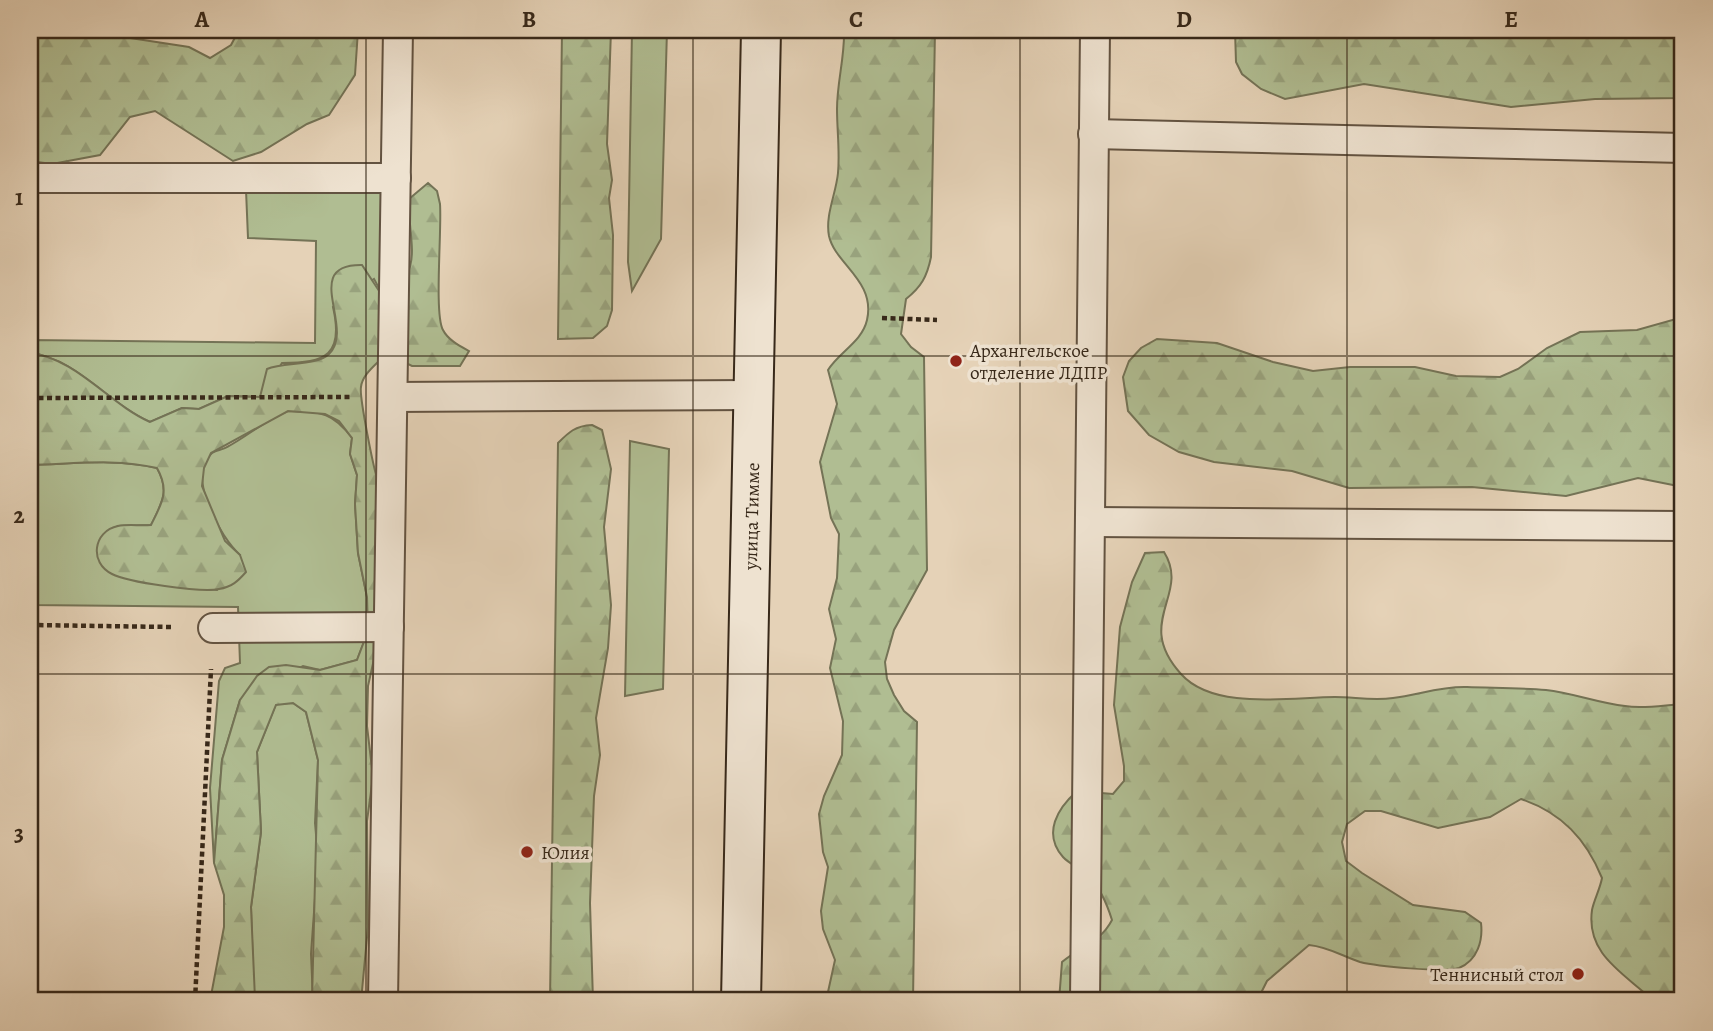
<svg xmlns="http://www.w3.org/2000/svg" width="1713" height="1031" font-family="Alegreya,serif">
<style>
.green{fill:#b0bd92;stroke:#747356;stroke-width:2}
.forest{fill:url(#forest-firs);stroke:#747356;stroke-width:2}
.lines{fill:none;stroke-linecap:round;stroke-linejoin:round}
.service-casing{stroke:#635341;stroke-width:32}
.secondary-casing{stroke:#38291a;stroke-width:42}
.path{stroke:#38291a;stroke-width:4.5;stroke-dasharray:5 3.5;stroke-linecap:butt}
.service{stroke:#eee2d0;stroke-width:28}
.secondary{stroke:#eee2d0;stroke-width:38}
.grid{fill:none;stroke:#38291a;stroke-width:2;stroke-opacity:0.55}
.poi-dot{fill:#8f2418;stroke:#eee2d0;stroke-width:2.5}
.labels{text-anchor:middle;stroke-width:7;stroke-linejoin:round;paint-order:stroke}
.poi-label{font-size:19px;fill:#38291a;stroke:#eee2d0;text-anchor:start}
.street-label{font-size:19px;fill:#38291a;stroke:#eee2d0}
.neatline{fill:none;stroke:#38291a;stroke-width:2.5}
.grid-label{font-size:23px;text-anchor:middle;font-weight:bold;fill:#38291a}
</style>
<defs>
<pattern id="forest-firs" width="22" height="20" patternUnits="userSpaceOnUse" patternTransform="scale(1.75)"><rect width="22" height="20" fill="#b0bd92"/><path d="M5 1l3.5 6h-7zM16 11l3.5 6h-7z" fill="#98a27d"/></pattern>
</defs>
<rect width="100%" height="100%" fill="#e5d2b7"/>
<filter id="stains"><feTurbulence type="fractalNoise" baseFrequency=".00286" numOctaves="4"/><feColorMatrix values="0 0 0 0 .2 0 0 0 0 .09 0 0 0 0 .02 0 0 0 .5 -.17"/></filter>
<radialGradient id="worn" r=".72"><stop offset=".6" stop-color="#630" stop-opacity="0"/><stop offset="1" stop-color="#630" stop-opacity=".3"/></radialGradient>
<!-- green -->
<g class="green">
<polygon points="632,30 667,30 661,239 632,291 628,262"/>
<path d="M 371,187 L 385,196 L 387,303 L 374,279 L 333,307 C 344,355 326,363 282,363 L 260,397 L 228,396 L 199,409 L 182,408 L 150,422 C 109,404 76,358 30,353 L 30,340 L 315,343 L 316,241 L 248,238 L 246,190 Z"/>
<path d="M 288,411 C 320,412 332,411 352,438 L 350,454 L 357,475 L 355,504 L 358,553 L 367,597 L 368,631 L 357,660 L 320,670 L 303,666 L 240,700 L 222,760 L 214,863 L 210,788 L 219,681 L 225,668 L 240,663 L 238,607 L 30,605 L 30,465 C 73,464 115,458 157,468 C 170,491 162,503 151,525 L 118,526 L 146,581 L 217,590 L 240,555 C 221,538 185,476 212,453 C 215,450 223,450 227,447 C 248,436 265,420 288,411 Z"/>
<polygon points="630,441 669,449 663,689 625,696"/>
<polygon points="293,703 306,712 318,760 315,823 318,857 311,954 313,1000 254,1001 251,907 261,832 257,752 276,704"/>
</g>
<!-- forest -->
<g class="forest">
<polygon points="46,30 78,30 189,47 210,58 231,45 239,30 358,30 355,75 329,115 307,124 261,152 233,161 155,111 130,117 100,155 52,164 30,161 30,37"/>
<polygon points="562,30 611,30 607,144 612,180 609,198 613,235 612,310 607,326 593,338 558,339"/>
<path d="M 844,30 L 935,30 L 931,257 C 927,277 921,287 906,299 L 901,334 L 911,347 L 924,357 L 927,570 L 894,630 L 885,662 L 887,679 L 894,695 L 904,711 L 917,722 L 913,1001 L 826,1001 L 835,960 L 823,929 L 821,911 L 828,867 L 823,852 L 819,814 L 824,796 L 842,755 L 843,721 L 830,668 L 836,639 L 829,609 L 837,578 L 839,534 L 831,518 L 820,462 L 837,404 L 828,370 C 839,352 862,342 867,320 C 876,281 835,264 829,236 C 825,215 836,194 838,173 C 840,152 837,130 837,109 C 837,82 845,56 844,30 Z"/>
<polygon points="1235,30 1683,30 1683,98 1595,99 1511,107 1364,84 1285,99 1261,89 1242,74 1236,62"/>
<path d="M 428,183 L 437,191 L 440,204 C 442,229 434,314 443,330 C 448,340 460,346 469,351 L 460,366 L 412,366 L 398,359 L 380,360 C 373,367 362,376 361,387 C 359,396 374,471 378,481 L 376,650 L 368,686 L 367,726 L 373,777 L 367,821 L 368,927 L 361,1001 L 312,1001 L 318,760 L 306,712 L 293,703 L 276,705 L 257,752 L 261,832 L 251,907 L 255,999 L 210,1001 L 224,927 L 224,895 L 214,863 L 222,760 L 240,700 L 257,676 L 269,667 L 286,665 L 320,670 L 357,660 L 368,631 L 367,597 L 358,553 L 355,504 L 357,475 L 350,454 L 352,438 L 339,421 L 325,414 L 288,411 L 211,453 L 204,468 L 202,486 L 225,541 L 240,555 L 246,572 C 238,581 232,587 219,589 C 202,593 127,582 112,574 C 89,563 93,531 118,526 C 128,524 140,526 151,525 C 162,503 170,491 157,468 C 115,458 73,464 30,465 L 30,353 C 76,358 109,404 150,422 L 182,408 L 199,409 L 228,396 L 260,397 L 267,369 C 284,362 317,366 329,354 C 356,328 300,264 362,265 L 387,303 C 425,263 408,247 409,199 Z"/>
<polygon points="1683,317 1683,487 1638,478 1566,496 1472,487 1349,488 1292,471 1214,462 1179,452 1149,435 1128,411 1123,377 1129,361 1141,348 1157,339 1217,343 1273,362 1313,371 1350,367 1415,367 1456,376 1500,377 1518,369 1547,348 1580,332 1637,330"/>
<path d="M 592,425 L 602,430 L 611,469 L 604,527 L 611,605 L 608,648 L 596,718 L 600,755 L 594,796 L 590,903 L 593,1001 L 550,1001 L 558,443 C 569,432 575,426 592,425 Z"/>
<path d="M 1164,552 C 1191,595 1133,621 1181,674 C 1214,711 1291,697 1335,697 C 1354,697 1373,701 1393,698 C 1418,695 1441,686 1467,687 C 1493,688 1520,688 1546,690 C 1573,693 1598,703 1625,706 C 1644,709 1664,705 1683,704 L 1683,994 L 1647,995 C 1620,971 1586,952 1592,910 C 1594,900 1600,889 1602,878 C 1586,839 1562,813 1521,799 L 1490,817 L 1438,828 L 1381,811 L 1365,811 L 1347,824 L 1342,842 L 1346,861 L 1362,873 L 1413,905 L 1465,912 L 1481,923 C 1483,940 1478,960 1459,968 C 1445,973 1376,966 1360,962 C 1342,956 1329,947 1309,945 L 1267,981 L 1257,1001 L 1059,1001 L 1062,962 C 1081,946 1100,943 1112,920 C 1107,904 1101,889 1089,876 C 1082,868 1070,865 1063,857 C 1042,833 1058,808 1077,791 L 1113,794 L 1124,781 L 1124,766 L 1114,705 L 1120,627 L 1132,582 L 1145,553 Z"/>
</g>
<g class="lines">
<!-- service casing -->
<g class="service-casing">
<g id="service">
<polyline points="1093,134 1683,148"/>
<polyline points="30,178 396,178"/>
<polyline points="393,397 753,395"/>
<polyline points="1092,522 1683,526"/>
<polyline points="213,628 389,627"/>
<polyline points="383,1001 398,30"/>
<polyline points="1085,1001 1095,30"/>
</g>
</g>
<!-- secondary casing -->
<g class="secondary-casing">
<g id="secondary">
<path id="s1" d="M 741,1001 L 761,30"/>
</g>
</g>
<!-- path -->
<g class="path">
<polyline points="882,318 937,320"/>
<polyline points="30,398 351,397"/>
<polyline points="30,625 172,627"/>
<polyline points="195,1001 211,669"/>
</g>
<!-- service -->
<use href="#service" class="service"/>
<!-- secondary -->
<use href="#secondary" class="secondary"/>
</g>
<!-- grid -->
<path class="grid" d="M 366,30 L 366,1001M 693,30 L 693,1001M 1020,30 L 1020,1001M 1347,30 L 1347,1001M 30,356 L 1683,356M 30,674 L 1683,674"/>
<!-- markers -->
<g class="poi-dot">
<circle cx="956" cy="361" r="7"/>
<circle cx="527" cy="852" r="7"/>
<circle cx="1578" cy="974" r="7"/>
</g>
<g class="labels">
<!-- poi labels -->
<g class="poi-label">
<text x="970" y="357">Архангельское<tspan x="970" dy="22">отделение ЛДПР</tspan></text>
<text x="541" y="859">Юлия</text>
<text x="1564" y="981" text-anchor="end">Теннисный стол</text>
</g>
<!-- street labels -->
<g class="street-label">
<text dy="7" stroke="none"><textPath href="#s1" startOffset="485">улица Тимме</textPath></text>
</g>
</g>
<!-- margin -->
<rect width="1713" height="1031" fill="none" stroke="#e5d2b7" stroke-width="77"/>
<rect x="38" y="38" width="1636" height="954" class="neatline"/>
<g class="grid-label">
<text x="202" y="27">A</text>
<text x="529" y="27">B</text>
<text x="856" y="27">C</text>
<text x="1184" y="27">D</text>
<text x="1511" y="27">E</text>
<text x="19" y="205">1</text>
<text x="19" y="523">2</text>
<text x="19" y="841">3</text>
</g>
<rect width="100%" height="100%" filter="url(#stains)"/>
<rect width="100%" height="100%" fill="url(#worn)"/>
</svg>
